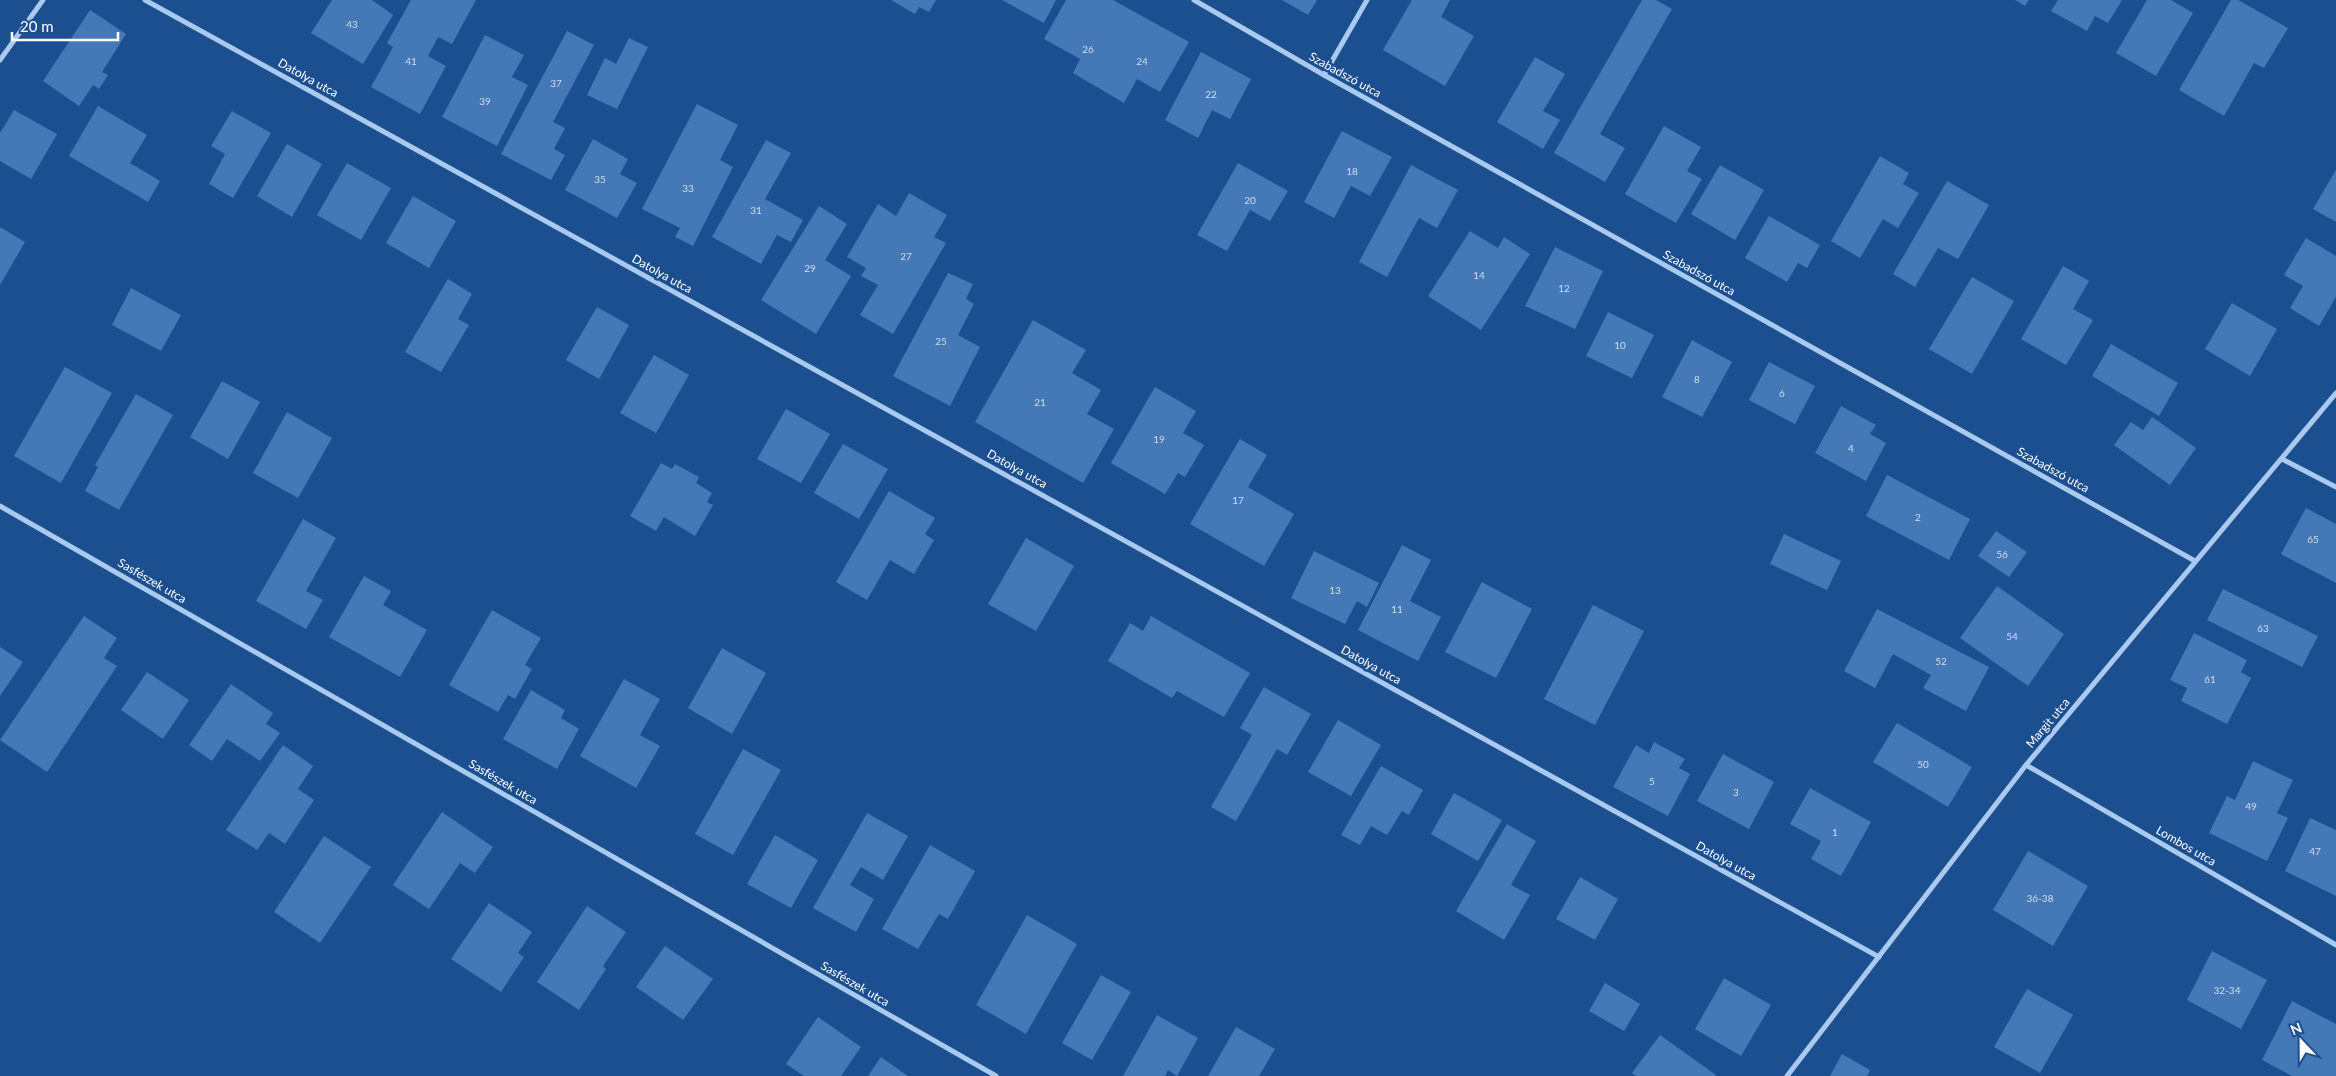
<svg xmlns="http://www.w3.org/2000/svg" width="2336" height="1076" font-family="Lato,sans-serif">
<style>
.building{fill:#4478b7}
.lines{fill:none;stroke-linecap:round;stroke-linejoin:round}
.street{stroke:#a9c9ee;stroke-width:5}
.labels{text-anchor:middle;stroke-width:5;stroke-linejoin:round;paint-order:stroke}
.number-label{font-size:10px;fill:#d0dded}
.street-label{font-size:12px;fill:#fff;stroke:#1b4f8f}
</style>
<rect width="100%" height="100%" fill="#1b4f8f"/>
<!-- building -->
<g class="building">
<polygon points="332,0 372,0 393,15 363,64 311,33"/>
<polygon points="411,0 476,0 452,44 438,37 428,56 446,66 420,114 371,87 393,47 387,43"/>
<polygon points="891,0 936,0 929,12 919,7 915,14"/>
<polygon points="1002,0 1056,0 1044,23"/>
<polygon points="1066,0 1113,0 1189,42 1160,92 1137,79 1124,103 1073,73 1080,59 1044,39"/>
<polygon points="1282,0 1317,0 1308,15"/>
<polygon points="1412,0 1450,0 1441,17 1474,36 1445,86 1383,50"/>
<polygon points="1642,0 1656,0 1672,9 1600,134 1625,148 1605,182 1554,153"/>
<polygon points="2015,0 2029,0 2025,6"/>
<polygon points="2058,0 2122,0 2108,23 2095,16 2087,31 2051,11"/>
<polygon points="2147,0 2171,0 2193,13 2156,76 2116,53"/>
<polygon points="2231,0 2238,0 2288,28 2264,68 2254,63 2224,116 2179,90"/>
<polygon points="90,10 126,34 102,72 108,75 99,89 93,85 79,106 43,81"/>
<polygon points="567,31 594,45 553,122 565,128 554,149 565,155 551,180 501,154"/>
<polygon points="485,35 524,55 512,77 528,85 497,146 442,117"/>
<polygon points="629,38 648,47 617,109 587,95 605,58 616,64"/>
<polygon points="1201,52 1251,79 1230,119 1212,110 1198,138 1165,120"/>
<polygon points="1535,57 1565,74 1543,111 1560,120 1543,149 1497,122"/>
<polygon points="697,104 738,125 720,160 733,167 693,246 675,237 680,228 642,209"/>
<polygon points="98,106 147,135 130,163 160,181 148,202 69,156"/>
<polygon points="14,110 57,134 31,179 0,161 0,133"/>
<polygon points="232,111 271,133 233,198 209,184 225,154 211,146"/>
<polygon points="1664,126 1701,147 1687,171 1702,179 1676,223 1625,194"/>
<polygon points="1342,131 1392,157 1370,196 1351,186 1334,218 1304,202"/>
<polygon points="593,139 628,159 620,174 637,183 617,218 565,190"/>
<polygon points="766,140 791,153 765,199 803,220 791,242 777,235 761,264 712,237"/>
<polygon points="287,144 322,164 292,217 257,196"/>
<polygon points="1880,156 1909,173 1903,184 1919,193 1898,228 1883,219 1860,258 1831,241"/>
<polygon points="347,163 391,188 361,240 317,215"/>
<polygon points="1238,163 1288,191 1270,221 1250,210 1227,251 1197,235"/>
<polygon points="1411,165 1458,190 1437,228 1419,218 1387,277 1359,262"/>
<polygon points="1720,165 1764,190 1735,240 1691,214"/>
<polygon points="2336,170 2336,222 2313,209"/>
<polygon points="1947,181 1989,205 1958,259 1938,248 1915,287 1893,274"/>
<polygon points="909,193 947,215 934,237 946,243 893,334 860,315 878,285 861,276 866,268 847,257 878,204 896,216"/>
<polygon points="413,196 456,221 429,268 386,243"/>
<polygon points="819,206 847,224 825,260 851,276 816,334 761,300"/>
<polygon points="1769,216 1820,245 1807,268 1798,263 1787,282 1745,258"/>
<polygon points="0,227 25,242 0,285"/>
<polygon points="1470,231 1498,248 1504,237 1530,254 1481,330 1428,296"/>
<polygon points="2306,238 2336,256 2336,297 2319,326 2290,308 2303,286 2284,275"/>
<polygon points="1555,247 1603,271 1575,329 1525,306"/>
<polygon points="2063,266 2089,281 2073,309 2093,320 2066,365 2021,339"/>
<polygon points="948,273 973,284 966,299 974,304 958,335 980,347 950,406 893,376"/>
<polygon points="1972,277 2014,301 1972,374 1929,349"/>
<polygon points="448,279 472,294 458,319 469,325 441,372 405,352"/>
<polygon points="131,288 181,315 161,351 112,325"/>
<polygon points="2232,303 2277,329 2250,376 2205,349"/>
<polygon points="597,307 629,325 599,379 566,360"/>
<polygon points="1608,312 1654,335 1632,378 1586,356"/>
<polygon points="1033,320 1086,350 1072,373 1101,390 1087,414 1114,429 1083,483 975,422"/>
<polygon points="1692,340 1732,362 1702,417 1662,397"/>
<polygon points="2111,344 2178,383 2159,416 2092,376"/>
<polygon points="654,355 689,375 656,433 620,413"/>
<polygon points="1769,362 1815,386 1795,424 1749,400"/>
<polygon points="65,367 112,393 61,483 14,456"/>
<polygon points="222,381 260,402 228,459 190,437"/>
<polygon points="1155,387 1196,411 1183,433 1204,445 1185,477 1178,473 1165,494 1111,463"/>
<polygon points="136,394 173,415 119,510 85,491 98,467 95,465"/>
<polygon points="1841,406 1876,425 1870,434 1886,443 1866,481 1815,453"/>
<polygon points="786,409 830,434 801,483 757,459"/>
<polygon points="287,412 332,438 298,498 253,473"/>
<polygon points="2152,417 2196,448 2170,485 2114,445 2131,422 2143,430"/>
<polygon points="1240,439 1267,455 1248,487 1294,514 1264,566 1190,524"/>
<polygon points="843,444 888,469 859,519 814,493"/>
<polygon points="661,463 672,469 675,464 699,477 696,483 712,493 707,502 713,505 695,536 664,517 656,531 630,516"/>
<polygon points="1887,475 1970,519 1949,560 1866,516"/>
<polygon points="889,491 935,518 925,534 934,540 914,574 890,560 867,600 836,582"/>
<polygon points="2306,508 2336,524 2336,583 2281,554"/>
<polygon points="303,519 336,538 306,591 323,600 306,629 256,601"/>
<polygon points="1996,531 2027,552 2009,577 1978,556"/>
<polygon points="1784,534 1841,561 1827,590 1770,564"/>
<polygon points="1026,538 1074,566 1036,631 988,604"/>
<polygon points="1402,545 1431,560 1410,601 1441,617 1418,661 1358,630"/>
<polygon points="1314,551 1379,583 1367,607 1357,601 1345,624 1291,598"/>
<polygon points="364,576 391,591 383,605 427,630 400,677 329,637"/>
<polygon points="1482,582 1532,609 1496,678 1445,652"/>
<polygon points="1997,586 2064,634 2028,686 1960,638"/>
<polygon points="2223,589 2318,636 2302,667 2207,620"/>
<polygon points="1593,605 1644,631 1595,725 1544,699"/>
<polygon points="1877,609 1989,667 1966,711 1923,688 1931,675 1893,654 1875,688 1844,671"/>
<polygon points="492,610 541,638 525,665 532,669 515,699 508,695 498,712 449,685"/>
<polygon points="84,616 117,638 104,658 117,666 47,772 0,740"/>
<polygon points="1151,616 1250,673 1224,717 1177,691 1172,698 1108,661 1130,623 1143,631"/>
<polygon points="2194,633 2247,660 2241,672 2251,678 2227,724 2181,701 2187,688 2170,680"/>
<polygon points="0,647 23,662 0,696"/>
<polygon points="722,648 766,673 732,734 688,708"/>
<polygon points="147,672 189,700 163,739 121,710"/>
<polygon points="624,679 660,699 640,735 660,746 636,788 580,756"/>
<polygon points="231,684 273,713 266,724 280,733 260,761 227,739 212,761 189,745"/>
<polygon points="1264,687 1311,714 1287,755 1277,749 1236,821 1211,807 1252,735 1240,728"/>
<polygon points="531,690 565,710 561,718 579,729 557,769 503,739"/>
<polygon points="1338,720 1381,745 1351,796 1308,772"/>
<polygon points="1897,723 1972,767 1948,807 1873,762"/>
<polygon points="1654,742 1685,759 1679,768 1690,774 1668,816 1613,787 1636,745 1649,753"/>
<polygon points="283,745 313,766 298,789 314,800 285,844 269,833 257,850 226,830"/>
<polygon points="743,749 781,770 733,855 695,834"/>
<polygon points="1723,754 1774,782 1749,829 1697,801"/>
<polygon points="2253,761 2293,780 2277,813 2288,818 2267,861 2209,833 2227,796 2235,800"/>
<polygon points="1381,766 1423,790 1409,815 1402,811 1387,835 1371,826 1360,845 1341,835"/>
<polygon points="1810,788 1871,822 1841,876 1811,859 1821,841 1790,824"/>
<polygon points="1454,793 1502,820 1478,861 1431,834"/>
<polygon points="442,812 493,847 475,873 460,863 429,909 393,885"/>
<polygon points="867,813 908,836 883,880 861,867 850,885 874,899 856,932 813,908"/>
<polygon points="2310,818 2336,830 2336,896 2285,871"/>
<polygon points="1507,824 1536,841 1511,885 1530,895 1504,940 1456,911"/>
<polygon points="775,835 818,860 791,908 747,884"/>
<polygon points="324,836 371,867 320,943 274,912"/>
<polygon points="930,845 975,871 948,919 939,914 918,949 882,929"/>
<polygon points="2028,851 2088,886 2053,946 1993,910"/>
<polygon points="1580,877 1618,899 1595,940 1556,919"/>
<polygon points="489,903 532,932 518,953 524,957 501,992 451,959"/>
<polygon points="587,906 626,932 603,966 606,969 579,1010 537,982"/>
<polygon points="1027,915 1077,944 1026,1034 976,1005"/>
<polygon points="665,946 713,979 683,1020 636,987"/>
<polygon points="2212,951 2267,980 2241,1029 2187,1000"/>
<polygon points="1101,975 1131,992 1092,1060 1062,1043"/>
<polygon points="1724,978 1771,1005 1741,1056 1695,1029"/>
<polygon points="1605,983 1640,1004 1624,1031 1589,1011"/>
<polygon points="2027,989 2073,1015 2040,1073 1994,1047"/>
<polygon points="2292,1001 2336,1024 2336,1076 2292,1076 2262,1060"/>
<polygon points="1157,1015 1198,1038 1177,1076 1168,1070 1165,1076 1123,1076"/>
<polygon points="818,1017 861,1047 841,1076 804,1076 786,1064"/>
<polygon points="1236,1027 1275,1049 1259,1076 1208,1076"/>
<polygon points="1660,1035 1716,1075 1715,1076 1636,1076 1632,1073"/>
<polygon points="1842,1054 1870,1070 1867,1076 1830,1076"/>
<polygon points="881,1057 908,1076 868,1076"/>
</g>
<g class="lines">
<!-- street -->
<g class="street">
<polyline points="145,0 1879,957"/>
<polyline points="1194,0 1324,75 2195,561"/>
<polyline points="0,60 43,0"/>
<polyline points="1324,75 1367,0"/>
<polyline points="2282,459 2336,487"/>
<polyline points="0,506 996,1076"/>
<polyline points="2026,765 2336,945"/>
<polyline points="1787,1076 2026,765 2336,393"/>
</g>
</g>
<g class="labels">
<!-- number labels -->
<g class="number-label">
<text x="352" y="28">43</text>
<text x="1088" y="53">26</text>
<text x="411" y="65">41</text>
<text x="1142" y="65">24</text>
<text x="556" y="87">37</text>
<text x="1211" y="98">22</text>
<text x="485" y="105">39</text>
<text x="1352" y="175">18</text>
<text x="600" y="183">35</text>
<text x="688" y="192">33</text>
<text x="1250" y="204">20</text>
<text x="756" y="214">31</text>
<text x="906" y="260">27</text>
<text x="810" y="272">29</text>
<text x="1479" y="279">14</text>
<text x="1564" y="292">12</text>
<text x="941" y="345">25</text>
<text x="1620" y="349">10</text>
<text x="1697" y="383">8</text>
<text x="1782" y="397">6</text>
<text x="1040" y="406">21</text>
<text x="1159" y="443">19</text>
<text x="1851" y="452">4</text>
<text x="1238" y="504">17</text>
<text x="1918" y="521">2</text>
<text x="2313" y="543">65</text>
<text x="2002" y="558">56</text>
<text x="1335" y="594">13</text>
<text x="1397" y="613">11</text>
<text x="2263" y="632">63</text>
<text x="2012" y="640">54</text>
<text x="1941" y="665">52</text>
<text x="2210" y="683">61</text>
<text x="1923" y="768">50</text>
<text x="1652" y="785">5</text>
<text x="1736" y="796">3</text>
<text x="2251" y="810">49</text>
<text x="1835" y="836">1</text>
<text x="2315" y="855">47</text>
<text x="2040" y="902">36-38</text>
<text x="2227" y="994">32-34</text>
</g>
<!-- street labels -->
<g class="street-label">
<text transform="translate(1345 75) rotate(29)" y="4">Szabadszó utca</text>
<text transform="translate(308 78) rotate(29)" y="4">Datolya utca</text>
<text transform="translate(1699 273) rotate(29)" y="4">Szabadszó utca</text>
<text transform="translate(662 274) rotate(29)" y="4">Datolya utca</text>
<text transform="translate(1017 469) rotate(29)" y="4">Datolya utca</text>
<text transform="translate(2053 470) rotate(29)" y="4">Szabadszó utca</text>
<text transform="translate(152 581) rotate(30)" y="4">Sasfészek utca</text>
<text transform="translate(1371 665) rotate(29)" y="4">Datolya utca</text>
<text transform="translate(2048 723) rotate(-50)" y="4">Margit utca</text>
<text transform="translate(503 782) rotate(30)" y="4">Sasfészek utca</text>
<text transform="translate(2186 846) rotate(30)" y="4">Lombos utca</text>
<text transform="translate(1726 861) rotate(29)" y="4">Datolya utca</text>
<text transform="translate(855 984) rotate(30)" y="4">Sasfészek utca</text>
</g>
</g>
<!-- north arrow -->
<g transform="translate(2301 1041) rotate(338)" stroke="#1b4f8f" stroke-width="4" paint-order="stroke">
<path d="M0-4L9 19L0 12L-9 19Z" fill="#ffffff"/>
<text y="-8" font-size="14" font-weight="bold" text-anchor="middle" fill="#ffffff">N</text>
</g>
<!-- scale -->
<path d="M12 32v8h106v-8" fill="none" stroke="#ffffff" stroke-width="2.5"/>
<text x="20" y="32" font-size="15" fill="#ffffff" stroke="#1b4f8f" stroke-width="4" paint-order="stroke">20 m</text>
</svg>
